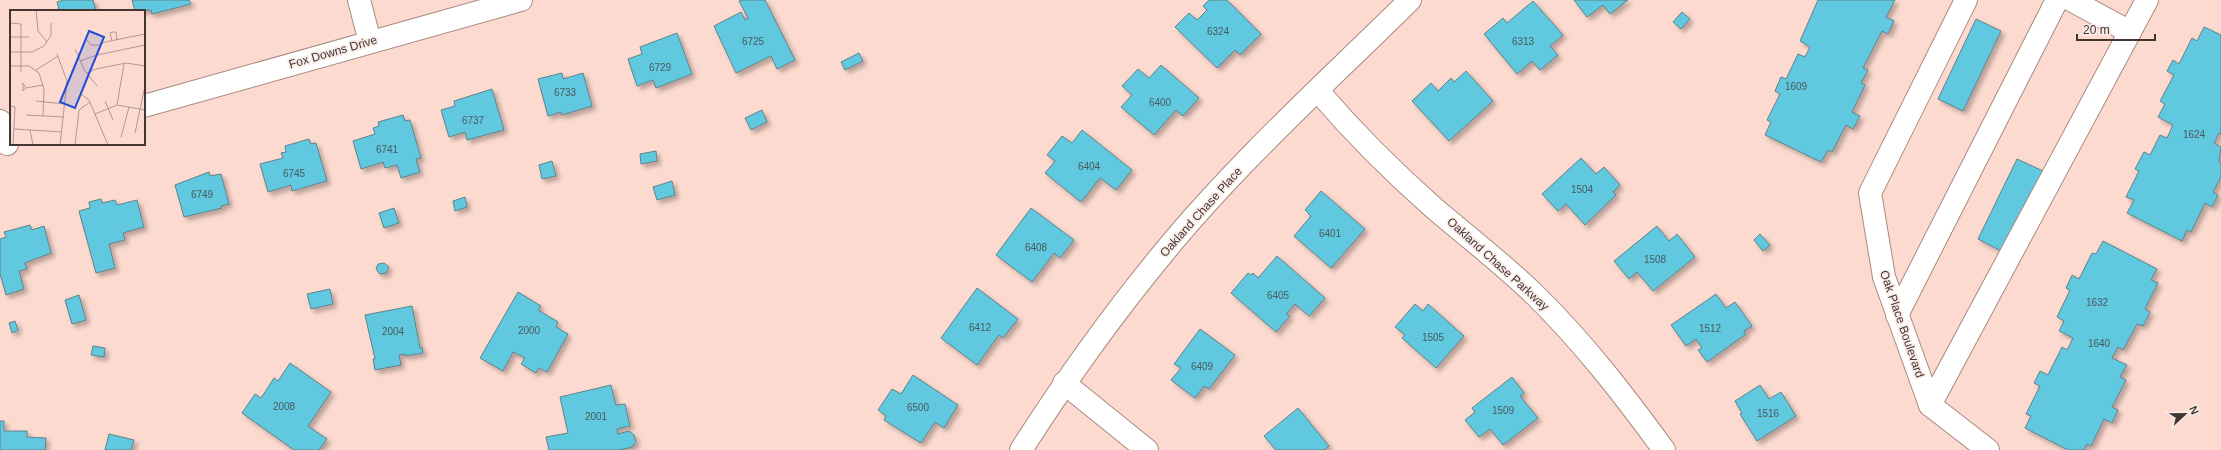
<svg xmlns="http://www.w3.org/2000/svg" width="2221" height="450" font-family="Arial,sans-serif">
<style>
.building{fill:#61c8df;stroke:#5e828a;filter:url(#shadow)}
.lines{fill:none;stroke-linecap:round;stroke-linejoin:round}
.minor-casing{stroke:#a98a80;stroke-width:24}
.minor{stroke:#fff;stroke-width:22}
.labels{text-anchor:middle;stroke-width:3.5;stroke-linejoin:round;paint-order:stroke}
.number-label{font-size:10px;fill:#4a5a5d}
.street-label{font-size:12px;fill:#433632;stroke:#faece8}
.inset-road{fill:none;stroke:#b29890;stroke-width:1}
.view{fill:#1d4ed8;fill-opacity:0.15;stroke:#1d4ed8;stroke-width:2}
.inset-edge{fill:none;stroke:#433632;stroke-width:2}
</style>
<defs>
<filter id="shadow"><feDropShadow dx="3.5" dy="3.5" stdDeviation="2" flood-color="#0004"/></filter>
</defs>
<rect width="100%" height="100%" fill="#fcdacf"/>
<!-- building -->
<g class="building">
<polygon points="64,0 93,0 96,11 52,11 59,9 57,2"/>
<polygon points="132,0 189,0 191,4 152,14 151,10 135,11"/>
<polygon points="742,0 765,0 795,60 777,69 771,56 736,73 714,26 741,12 745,20 748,18 739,1"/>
<polygon points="1209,0 1227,0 1261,34 1240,55 1235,50 1217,68 1175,27 1189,13 1197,20 1207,10 1203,6"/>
<polygon points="1574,0 1628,0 1610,14 1603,5 1587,17"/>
<polygon points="1818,0 1895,0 1886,17 1894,21 1888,34 1882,31 1863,68 1868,70 1861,83 1865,85 1852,112 1860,116 1853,129 1846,125 1832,152 1828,150 1821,162 1765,135 1771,122 1767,120 1780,94 1775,91 1781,77 1786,79 1798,54 1805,57 1810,47 1800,41"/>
<polygon points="1533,1 1563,35 1550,46 1558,55 1540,70 1532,61 1517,74 1484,34 1503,18 1507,23"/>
<polygon points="1682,12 1690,19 1681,29 1673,22"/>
<polygon points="1976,19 2001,31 1963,111 1938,99"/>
<polygon points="2204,27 2221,35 2221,134 2219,133 2214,143 2221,147 2219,162 2221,163 2221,177 2213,192 2218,195 2212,207 2205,203 2191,232 2187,230 2182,241 2127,213 2134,200 2126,197 2139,171 2135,169 2144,152 2150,155 2160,135 2167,138 2173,125 2158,117 2165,104 2160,101 2174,75 2167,71 2173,60 2179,64 2192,38 2197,41"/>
<polygon points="677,33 692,74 656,88 653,80 637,86 628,59 642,54 640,47"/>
<polygon points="859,53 863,61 845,70 841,62"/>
<polygon points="1161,65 1199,98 1183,116 1176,110 1154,135 1121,107 1132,95 1122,86 1138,69 1149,78"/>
<polygon points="1466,71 1493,101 1449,141 1412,101 1431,83 1438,91 1451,78 1454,82"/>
<polygon points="562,73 563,79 583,73 592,106 562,115 561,112 548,116 538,79"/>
<polygon points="492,89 504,130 467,140 465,132 449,137 441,110 455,106 454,101"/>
<polygon points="762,110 767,122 751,130 745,118"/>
<polygon points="403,115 405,121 410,120 421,158 416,159 420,172 401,178 397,165 385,168 383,162 361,169 353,141 375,134 373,128 379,126 378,122"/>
<polygon points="1082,130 1132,170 1116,190 1100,178 1081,202 1045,173 1055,161 1047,155 1062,136 1072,143"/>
<polygon points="309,139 311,144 316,143 327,181 292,191 291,185 268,192 260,164 283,158 281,153 286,152 285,146"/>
<polygon points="656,151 657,161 641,164 640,154"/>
<polygon points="1581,158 1596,174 1604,167 1620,185 1613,192 1616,195 1585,225 1566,204 1558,211 1542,194"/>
<polygon points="2017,159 2045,172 2005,253 1978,239"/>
<polygon points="552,161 556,176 542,179 539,165"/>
<polygon points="209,172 210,176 221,174 229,204 221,206 222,208 184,217 175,185"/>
<polygon points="672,181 675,195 657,200 653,187"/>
<polygon points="1321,191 1365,229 1331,268 1294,236 1311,216 1305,210"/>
<polygon points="465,197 467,207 455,211 453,201"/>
<polygon points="101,199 102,203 115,200 117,205 137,200 144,227 123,233 125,240 109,244 115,268 96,273 79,211 90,208 89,202"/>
<polygon points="394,208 399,223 384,228 379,213"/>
<polygon points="1031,208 1074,240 1060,258 1054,253 1032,282 996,255"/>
<polygon points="30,225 32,230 44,226 51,253 25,263 27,269 19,271 24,289 6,295 0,274 0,239 6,237 4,232"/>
<polygon points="1657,226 1669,241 1677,234 1695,257 1653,291 1637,272 1629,279 1614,261"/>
<polygon points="1760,234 1770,245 1763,251 1754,240"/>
<polygon points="2103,241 2157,269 2151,280 2158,283 2145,309 2150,312 2143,326 2137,324 2123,350 2118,347 2112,358 2127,365 2120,377 2126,380 2112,407 2118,410 2112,423 2104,419 2091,446 2087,444 2084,450 2068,450 2025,428 2031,416 2026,414 2040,386 2034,383 2040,371 2048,375 2062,347 2067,350 2073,338 2059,331 2064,321 2057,317 2070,290 2066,288 2072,275 2079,279 2092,253 2096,254"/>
<polygon points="1277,256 1325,298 1309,316 1295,304 1286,314 1290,316 1276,332 1231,293 1248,273 1251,275 1253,273 1258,278"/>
<polygon points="384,263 389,267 386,273 380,274 376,269 378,264"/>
<polygon points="977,288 1018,319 1003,338 999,335 977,365 941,338"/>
<polygon points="330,289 333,304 311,309 307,294"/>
<polygon points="518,292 541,306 538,310 558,322 556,327 568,334 547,372 539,368 536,373 521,364 525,358 513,352 503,371 480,358"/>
<polygon points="1716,294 1726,308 1735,302 1752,326 1744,331 1746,334 1707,362 1698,350 1702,348 1696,339 1686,346 1671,325"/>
<polygon points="79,295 86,320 72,324 65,300"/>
<polygon points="1415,304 1423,311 1428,304 1464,336 1436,368 1402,338 1405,335 1395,327"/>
<polygon points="412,306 420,348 422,347 423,353 405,356 405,354 399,355 401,365 375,370 373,359 375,359 365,315"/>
<polygon points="15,321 18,330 12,333 9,323"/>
<polygon points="1200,329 1235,355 1209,389 1204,386 1195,398 1171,380 1181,368 1174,364"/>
<polygon points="93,346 105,348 104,357 91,355"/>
<polygon points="290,363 331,392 308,426 327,439 319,450 294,450 242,413 255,394 261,398 274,378 278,381"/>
<polygon points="913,375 958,405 944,428 935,422 921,443 884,420 886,416 878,410 892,389 901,394"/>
<polygon points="1512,377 1524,393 1520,396 1538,418 1503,445 1490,429 1479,437 1465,420 1475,412 1472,408"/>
<polygon points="611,385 616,405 625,404 630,426 617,429 618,434 629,431 634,435 636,442 632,447 620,450 549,450 546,437 568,433 560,397"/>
<polygon points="1760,385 1769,399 1781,392 1796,416 1757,441 1740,414 1742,413 1735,401"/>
<polygon points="1298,408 1329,446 1324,450 1276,450 1264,436"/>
<polygon points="0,421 4,421 4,431 27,431 27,437 46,438 45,450 0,450"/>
<polygon points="109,434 134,440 131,450 105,450"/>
</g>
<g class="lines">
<!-- minor casing -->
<g class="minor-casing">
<g id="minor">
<polyline points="359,0 370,42"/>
<polyline points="1966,0 1870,193 1884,277 1930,405 1988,450"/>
<polyline points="2071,0 2130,32"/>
<path d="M 1318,91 C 1354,133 1393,172 1435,209 C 1468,237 1503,264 1534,294 C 1583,342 1624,395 1664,450"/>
<polyline points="144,106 521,0"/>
<polyline points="0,121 7,144"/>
<polyline points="1897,315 2057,0"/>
<polyline points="1064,383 1147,450"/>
<polyline points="1930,405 2147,0"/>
<path d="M 1021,450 C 1065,381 1112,315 1165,251 C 1239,161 1327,82 1410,0"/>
</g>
</g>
<!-- minor -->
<use href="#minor" class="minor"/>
</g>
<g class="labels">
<!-- number labels -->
<g class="number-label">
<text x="1218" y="35">6324</text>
<text x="753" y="45">6725</text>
<text x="1523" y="45">6313</text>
<text x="660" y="71">6729</text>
<text x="1796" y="90">1609</text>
<text x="565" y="96">6733</text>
<text x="1160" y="106">6400</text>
<text x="473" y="124">6737</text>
<text x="2194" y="138">1624</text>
<text x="387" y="153">6741</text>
<text x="1089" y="170">6404</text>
<text x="294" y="177">6745</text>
<text x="1582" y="193">1504</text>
<text x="202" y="198">6749</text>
<text x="1330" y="237">6401</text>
<text x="1036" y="251">6408</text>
<text x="1655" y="263">1508</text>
<text x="1278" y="299">6405</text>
<text x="2097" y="306">1632</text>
<text x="980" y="331">6412</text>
<text x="1710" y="332">1512</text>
<text x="529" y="334">2000</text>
<text x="393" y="335">2004</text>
<text x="1433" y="341">1505</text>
<text x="2099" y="347">1640</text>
<text x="1202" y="370">6409</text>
<text x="284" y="410">2008</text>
<text x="918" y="411">6500</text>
<text x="1503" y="414">1509</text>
<text x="1768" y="417">1516</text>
<text x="596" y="420">2001</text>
</g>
<!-- street labels -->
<g class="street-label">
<text transform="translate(333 52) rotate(-16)" y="4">Fox Downs Drive</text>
<text transform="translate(1201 212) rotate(-48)" y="4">Oakland Chase Place</text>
<text transform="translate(1498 264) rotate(42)" y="4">Oakland Chase Parkway</text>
<text transform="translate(1902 324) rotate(71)" y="4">Oak Place Boulevard</text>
</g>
</g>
<!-- overview -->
<g transform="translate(10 10)">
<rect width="135" height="135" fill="#fcdacf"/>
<path class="inset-road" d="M 26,0 L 28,21 L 37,32M 0,13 L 11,14 L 11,62M 0,27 L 19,27M 75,28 L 81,35 L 89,35 L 95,32 L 135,24M 102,31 L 100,23 L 103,22 L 106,22 L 107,30M 65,39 L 75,61 L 87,76M 0,42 L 22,42 L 34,36 L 41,25 L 41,13M 47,44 L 57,71 L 50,135M 70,51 L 87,45 L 135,35M 0,56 L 19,56 L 29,63 L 34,79 L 33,106M 26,60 L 48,46M 77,63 L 86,59 L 116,53 L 135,56M 16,78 L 13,81 L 13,73 L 16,78 L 33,75M 71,84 L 79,90 L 98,135M 26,91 L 55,94M 95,91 L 103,110M 107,95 L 114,54M 0,96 L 5,97 L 3,135M 85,104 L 107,95 L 135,100M 16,105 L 54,107M 4,119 L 52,122M 20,120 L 23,135M 125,123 L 135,76M 111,127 L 119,97M 65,135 L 69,100 L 80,92"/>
<path class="view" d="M 79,21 L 94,27 L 65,98 L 50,92 Z"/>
<rect width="135" height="135" class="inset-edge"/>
</g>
<!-- north arrow -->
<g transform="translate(2185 414) rotate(68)" stroke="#faece8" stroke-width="3" paint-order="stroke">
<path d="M0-3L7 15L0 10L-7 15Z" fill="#433632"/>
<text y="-6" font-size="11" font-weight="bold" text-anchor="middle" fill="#433632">N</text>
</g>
<!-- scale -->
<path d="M2077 34v6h78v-6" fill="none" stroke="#433632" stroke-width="2"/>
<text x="2083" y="34" font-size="12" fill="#433632" stroke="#faece8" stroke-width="3" paint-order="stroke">20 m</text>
</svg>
